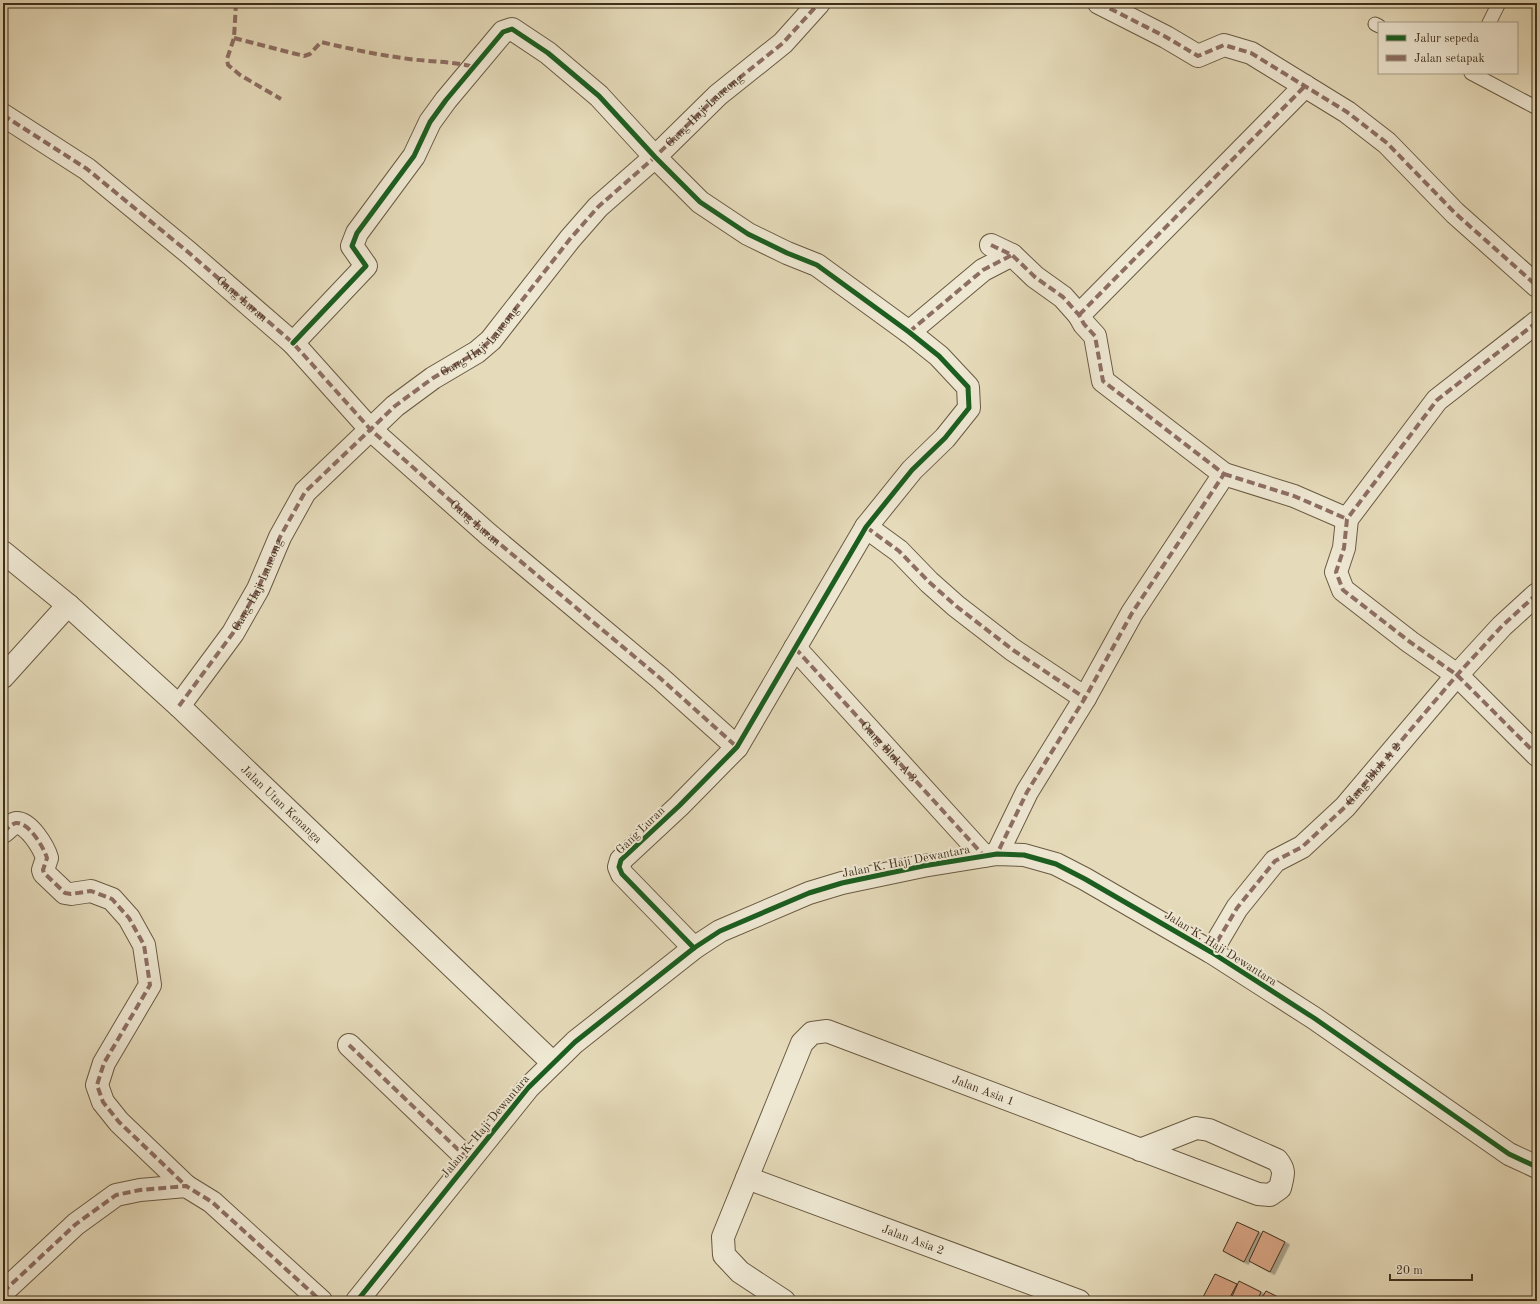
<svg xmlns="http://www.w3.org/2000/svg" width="1540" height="1304" font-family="'Old Standard TT',serif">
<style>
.building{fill:#d9a585;stroke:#402f1b;filter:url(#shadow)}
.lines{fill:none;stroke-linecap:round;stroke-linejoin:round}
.lane-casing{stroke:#695a42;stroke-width:15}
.street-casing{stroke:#695a42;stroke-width:24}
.lane{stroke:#eee7d2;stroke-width:13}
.street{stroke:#eee7d2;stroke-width:22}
.quiet{stroke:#8d6e63;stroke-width:4;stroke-dasharray:8 4;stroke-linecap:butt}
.cycleway-casing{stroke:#eee7d2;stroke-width:8}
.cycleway{stroke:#1b5e20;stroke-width:5}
.labels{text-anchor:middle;stroke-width:4;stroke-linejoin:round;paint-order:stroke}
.street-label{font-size:12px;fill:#402f1b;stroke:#eee7d2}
</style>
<defs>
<filter id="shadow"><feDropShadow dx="4.5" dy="2.5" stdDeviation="0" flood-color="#0004"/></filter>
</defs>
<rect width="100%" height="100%" fill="#e5dab9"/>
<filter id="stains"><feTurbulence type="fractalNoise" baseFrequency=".005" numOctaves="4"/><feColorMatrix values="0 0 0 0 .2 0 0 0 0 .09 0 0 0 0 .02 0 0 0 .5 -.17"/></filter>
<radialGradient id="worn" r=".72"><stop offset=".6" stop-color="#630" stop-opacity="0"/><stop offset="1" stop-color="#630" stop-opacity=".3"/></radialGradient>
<!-- building -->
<g class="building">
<polygon points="1237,1222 1259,1232 1244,1262 1223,1251"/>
<polygon points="1263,1231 1285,1242 1270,1272 1249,1261"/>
<polygon points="1215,1274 1237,1284 1228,1301 1201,1301"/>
<polygon points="1239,1281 1261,1292 1257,1301 1230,1301"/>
<polygon points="1266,1291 1286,1301 1260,1301"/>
</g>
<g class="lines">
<!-- lane casing -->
<g class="lane-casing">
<g id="lane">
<polyline points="1489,23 1499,3"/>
<polyline points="1375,24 1379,26"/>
<polyline points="1471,73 1537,108"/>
</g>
</g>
<!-- street casing -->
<g class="street-casing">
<g id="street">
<polyline points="1099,3 1166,37 1198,56 1224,45 1251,53 1347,112 1387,143 1455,213 1537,286"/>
<polyline points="3,115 87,169 188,252 293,343 371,430 488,534 660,678 737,747"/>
<polyline points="991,245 1012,255 1035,277 1063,297 1079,315 1084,324 1095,336 1103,381 1224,474 1132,613 1085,698 1027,792 997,854"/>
<polyline points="1079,315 1305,86"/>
<polyline points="1537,322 1437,400 1347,519 1344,548 1336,572 1343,590 1410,642 1457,675 1537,755"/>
<polyline points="909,332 983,270 1012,255"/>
<polyline points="293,343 366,266 352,246 357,233 414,156 430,122 446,100 503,32 512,29 548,53 599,96 655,157 700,202 748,234 787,253 817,265 909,332 939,356 968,387 969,408 945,438 912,470 866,527 737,747 679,806 621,860 619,867 622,874 694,948"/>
<polyline points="1224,474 1294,496 1347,519"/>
<polyline points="866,527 899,551 929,582 956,606 1013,650 1085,698"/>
<path id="s1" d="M 3,552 L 68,605 L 179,706 L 553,1063"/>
<polyline points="795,648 984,856"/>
<polyline points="3,677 68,605"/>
<polyline points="179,706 233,633 258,589 280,537 305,492 395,406 433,378 477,352 491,340 570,239 598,207 655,157 718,95 783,43 819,3"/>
<path d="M 3,832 C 7,829 11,824 16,823 C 29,822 44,848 47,858 L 43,870 L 44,873 L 65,893 L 71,894 L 91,891 L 112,899 L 129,918 L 144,945 L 150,985 L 104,1063 L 97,1085 L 103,1102 L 119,1122 L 186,1186"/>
<path id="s2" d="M 1211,952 L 1237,908 L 1275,861 L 1302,847 L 1345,807 L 1457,675 L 1502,626 L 1537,594"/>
<polyline points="349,1045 469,1160"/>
<path id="s3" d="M 747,1178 L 1079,1301"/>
<polyline points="3,1292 76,1224 116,1195 140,1190 186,1186 212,1202 321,1301"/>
<polyline points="357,1301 528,1088 575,1042 694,948 720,931 809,893 842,883 923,866 997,854 1024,855 1056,864 1085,879 1211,952 1314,1018 1509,1154 1537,1167"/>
<path id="s4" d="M 784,1301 L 740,1272 L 724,1255 L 723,1237 L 802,1043 L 812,1033 L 827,1031 L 1258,1194 L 1270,1195 L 1280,1188 C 1283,1175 1286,1171 1277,1160 L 1209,1130 L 1196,1128 L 1140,1150"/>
</g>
</g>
<!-- lane -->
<use href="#lane" class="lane"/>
<!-- street -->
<use href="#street" class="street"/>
<!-- quiet -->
<g class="quiet">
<polyline points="236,3 234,38 227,59 228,65 240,75 281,99"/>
<polyline points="1099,3 1166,37 1198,56 1224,45 1251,53 1347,112 1387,143 1455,213 1537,286"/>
<path d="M 234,38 L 304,56 L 310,54 L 321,42 C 350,49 379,55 409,59 C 432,62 451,61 474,67"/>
<path id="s5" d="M 3,115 L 87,169 L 188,252 L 293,343 L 371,430 L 488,534 L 660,678 L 737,747"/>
<polyline points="991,245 1012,255 1035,277 1063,297 1079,315 1084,324 1095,336 1103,381 1224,474 1132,613 1085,698 1027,792 997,854"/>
<polyline points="1079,315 1305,86"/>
<polyline points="1537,322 1437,400 1347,519 1344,548 1336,572 1343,590 1410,642 1457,675 1537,755"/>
<polyline points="909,332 983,270 1012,255"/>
<polyline points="1224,474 1294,496 1347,519"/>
<polyline points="866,527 899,551 929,582 956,606 1013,650 1085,698"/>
<path id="s6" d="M 795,648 L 984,856"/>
<path id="s7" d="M 179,706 L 233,633 L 258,589 L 280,537 L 305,492 L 395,406 L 433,378 L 477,352 L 491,340 L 570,239 L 598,207 L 655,157 L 718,95 L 783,43 L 819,3"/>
<path d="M 3,832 C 7,829 11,824 16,823 C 29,822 44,848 47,858 L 43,870 L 44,873 L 65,893 L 71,894 L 91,891 L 112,899 L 129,918 L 144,945 L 150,985 L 104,1063 L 97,1085 L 103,1102 L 119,1122 L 186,1186"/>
<polyline points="1211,952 1237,908 1275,861 1302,847 1345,807 1457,675 1502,626 1537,594"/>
<polyline points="349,1045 469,1160"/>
<polyline points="3,1292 76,1224 116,1195 140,1190 186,1186 212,1202 321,1301"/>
</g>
<!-- cycleway casing -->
<g class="cycleway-casing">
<g id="cycleway">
<polyline points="293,343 366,266 352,246 357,233 414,156 430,122 446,100 503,32 512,29 548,53 599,96 655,157 700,202 748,234 787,253 817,265 909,332 939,356 968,387 969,408 945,438 912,470 866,527 737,747 679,806 621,860 619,867 622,874 694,948"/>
<polyline points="357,1301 528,1088 575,1042 694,948 720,931 809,893 842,883 923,866 997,854 1024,855 1056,864 1085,879 1211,952 1314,1018 1509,1154 1537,1167"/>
</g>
</g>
<!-- cycleway -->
<use href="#cycleway" class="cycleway"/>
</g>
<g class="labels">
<!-- street labels -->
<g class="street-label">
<text dy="4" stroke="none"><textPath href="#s7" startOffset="805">Gang Haji Lancong</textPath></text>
<text dy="4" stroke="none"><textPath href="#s5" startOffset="302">Gang Luran</textPath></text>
<text dy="4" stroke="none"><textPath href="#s7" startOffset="481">Gang Haji Lancong</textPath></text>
<text dy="4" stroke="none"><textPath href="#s5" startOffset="626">Gang Luran</textPath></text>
<text dy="4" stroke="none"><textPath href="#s7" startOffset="145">Gang Haji Lancong</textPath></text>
<text dy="4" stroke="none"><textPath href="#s6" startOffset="140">Gang Blok A 3</textPath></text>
<text dy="4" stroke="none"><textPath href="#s2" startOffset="244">Gang Blok A 2</textPath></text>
<text dy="4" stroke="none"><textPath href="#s1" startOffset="376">Jalan Utan Kenanga</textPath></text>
<text transform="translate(640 830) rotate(-44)" y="4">Gang Luran</text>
<text transform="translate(906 861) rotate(-11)" y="4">Jalan K. Haji Dewantara</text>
<text transform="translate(1221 948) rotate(32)" y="4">Jalan K. Haji Dewantara</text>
<text dy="4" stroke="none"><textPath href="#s4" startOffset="500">Jalan Asia 1</textPath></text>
<text transform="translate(485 1126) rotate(-50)" y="4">Jalan K. Haji Dewantara</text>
<text dy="4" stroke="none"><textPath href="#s3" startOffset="177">Jalan Asia 2</textPath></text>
</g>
</g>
<!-- margin -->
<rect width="1540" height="1304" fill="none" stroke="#e5dab9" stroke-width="16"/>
<rect x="4" y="4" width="1532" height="1296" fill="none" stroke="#402f1b" stroke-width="2"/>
<rect x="8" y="8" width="1524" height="1288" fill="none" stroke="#402f1b"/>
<!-- legend -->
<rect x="1378" y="22" width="140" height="52" fill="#eee7d2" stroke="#a89d89"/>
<rect x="1386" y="35" width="20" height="6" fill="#1b5e20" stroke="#a89d89"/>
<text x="1414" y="42" font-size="12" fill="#402f1b">Jalur sepeda</text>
<rect x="1386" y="55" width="20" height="6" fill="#8d6e63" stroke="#a89d89"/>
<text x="1414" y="62" font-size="12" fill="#402f1b">Jalan setapak</text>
<!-- scale -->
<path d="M1390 1274v6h82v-6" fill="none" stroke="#402f1b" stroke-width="2"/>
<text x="1396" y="1274" font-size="12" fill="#402f1b" stroke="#eee7d2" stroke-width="3" paint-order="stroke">20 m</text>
<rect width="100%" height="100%" filter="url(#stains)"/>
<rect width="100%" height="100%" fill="url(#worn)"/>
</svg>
